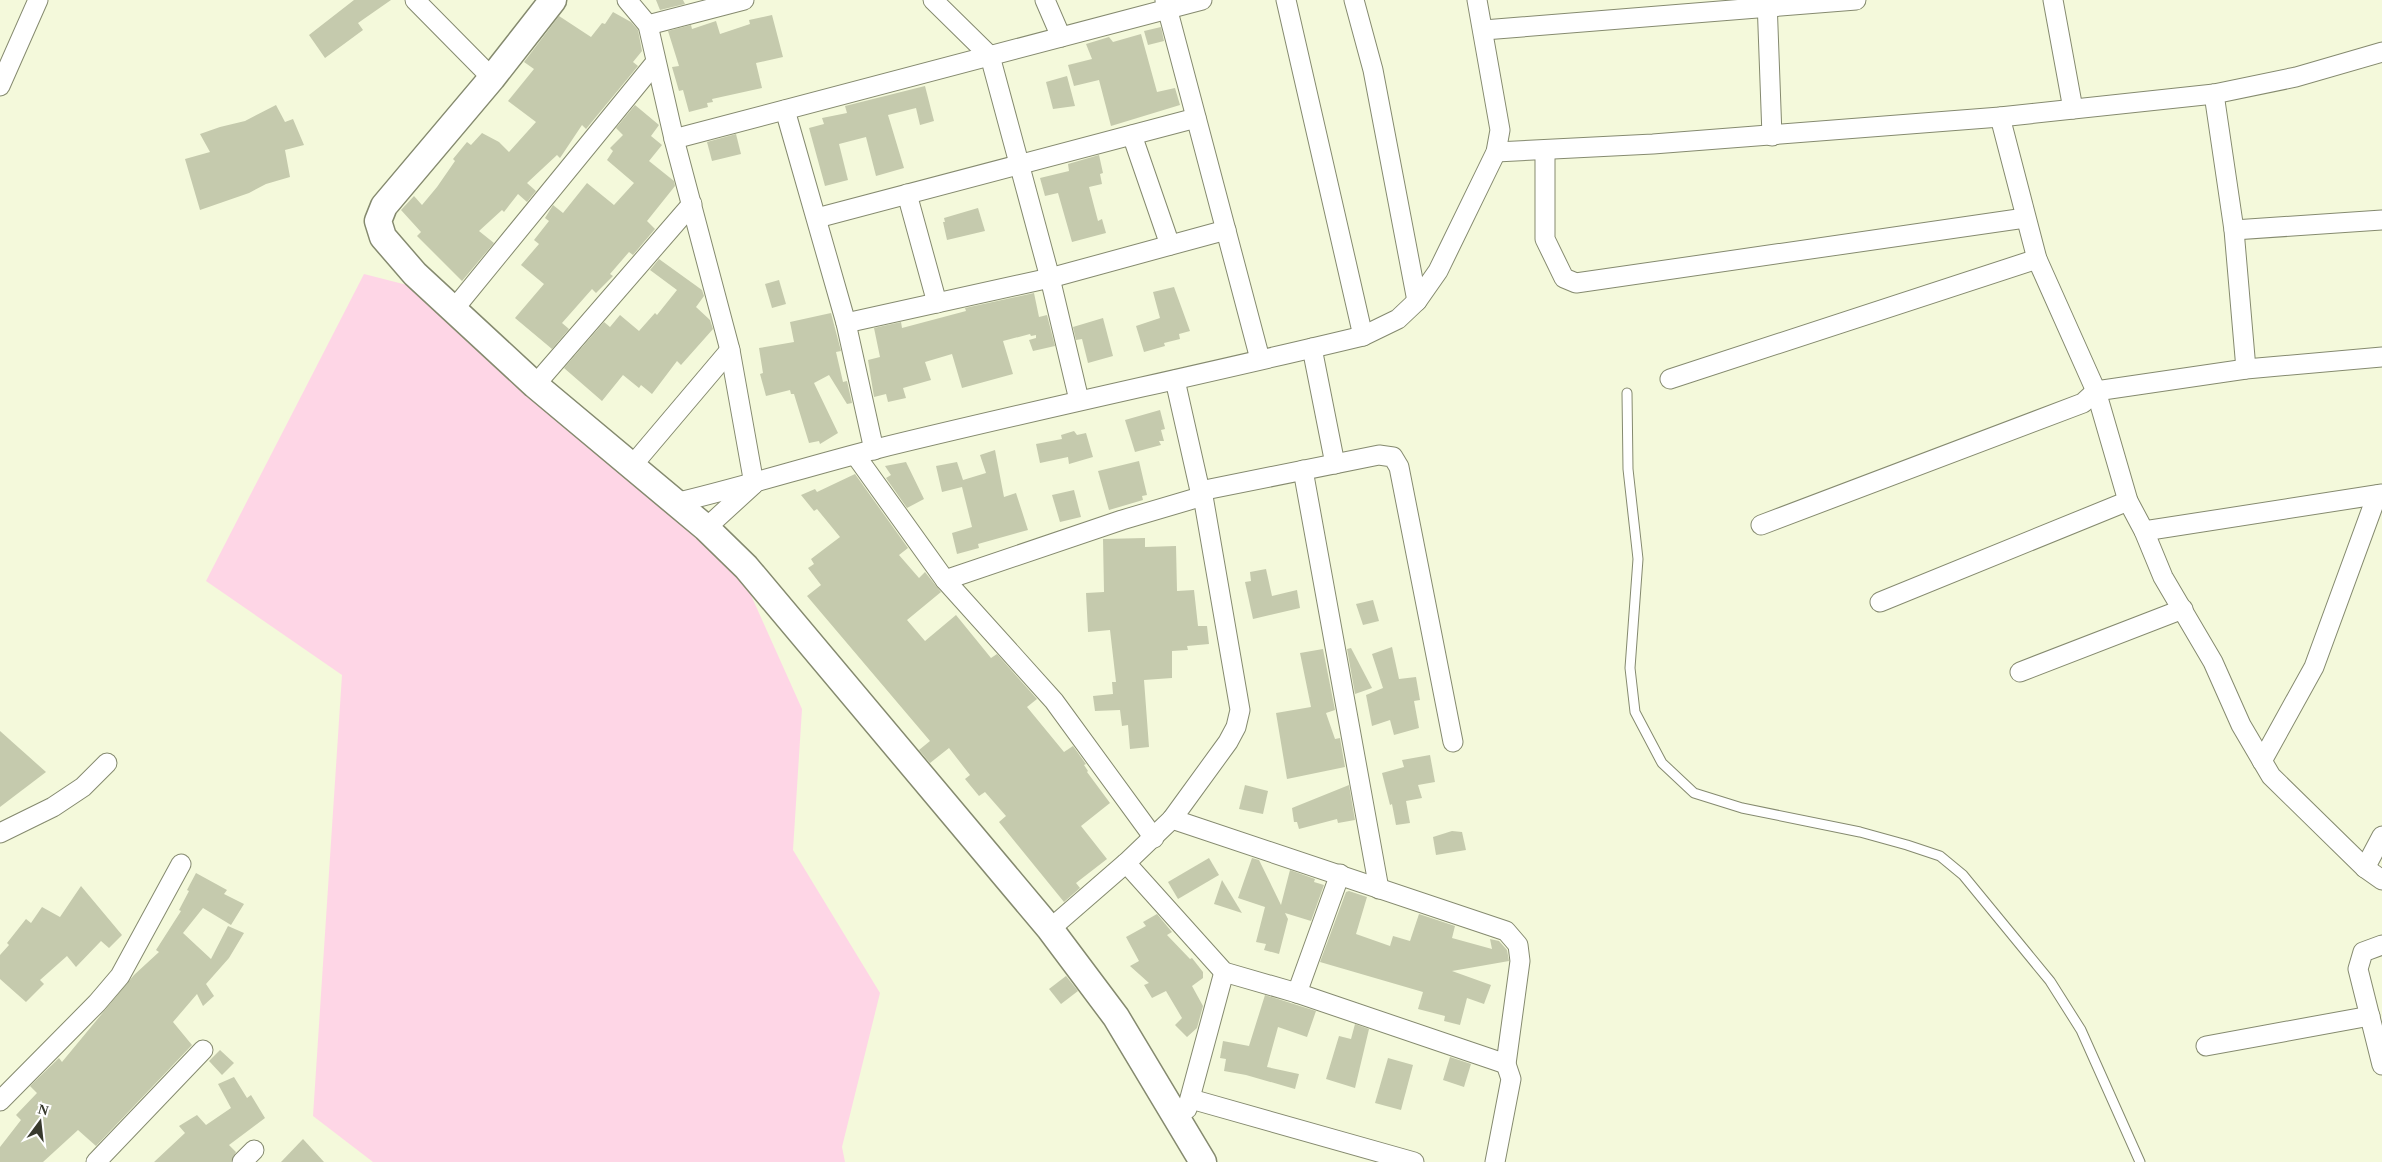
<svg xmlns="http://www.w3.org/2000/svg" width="2382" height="1162" font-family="'Times New Roman',serif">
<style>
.green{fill:#fed6e6}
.building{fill:#c5caad}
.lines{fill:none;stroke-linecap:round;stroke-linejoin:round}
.lane-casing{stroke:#858a6f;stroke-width:11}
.street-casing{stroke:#858a6f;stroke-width:21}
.secondary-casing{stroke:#858a6f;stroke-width:29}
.lane{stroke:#fff;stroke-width:9}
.street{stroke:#fff;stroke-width:19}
.secondary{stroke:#fff;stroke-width:26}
</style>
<rect width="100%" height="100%" fill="#f4f9db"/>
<!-- green -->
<polygon class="green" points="364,274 458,298 729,546 802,709 793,850 880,993 842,1147 845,1162 373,1162 313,1116 342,675 206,581"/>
<!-- building -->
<g class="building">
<polygon points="354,0 391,0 358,23 363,30 325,58 309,35"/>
<polygon points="656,0 683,0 685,4 660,10"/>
<polygon points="613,12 631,22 638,30 642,51 633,62 638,66 586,129 582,125 560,158 557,155 527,183 536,191 527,202 518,194 504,212 502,210 479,231 494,243 462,281 417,236 421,232 401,210 414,196 422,205 437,187 455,161 453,159 467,142 471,145 482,133 499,142 509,152 536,122 508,101 534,69 524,62 559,16 591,37 602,23 605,24"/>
<polygon points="772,15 783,57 756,63 762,88 712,99 713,102 707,103 708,107 689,112 683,90 679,91 672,67 679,66 668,31 691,25 692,29 716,21 720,34 750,24 749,20"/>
<polygon points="1161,27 1164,41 1148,45 1144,31"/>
<polygon points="1141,34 1157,92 1175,88 1180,105 1111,126 1099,80 1074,86 1068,65 1092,59 1086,44 1109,37 1113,42"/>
<polygon points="1067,76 1075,106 1053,109 1046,82"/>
<polygon points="925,86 934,121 920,125 916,108 888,115 904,168 876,176 866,137 839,144 848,180 825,186 809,128 824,124 822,118 847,113 845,106"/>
<polygon points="276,105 285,122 293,119 304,145 285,150 290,177 266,184 249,193 200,210 185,159 210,152 200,134 220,127 245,121"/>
<polygon points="635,105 659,125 651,136 662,145 649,161 674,181 675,186 647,221 655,229 633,255 629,252 610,274 613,276 596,293 592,289 562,323 569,329 552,349 515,318 544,284 521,265 539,244 534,240 549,221 545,218 553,205 563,213 587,183 614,205 634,183 607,160 613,151 610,148 623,135 616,128"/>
<polygon points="736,134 741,154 712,161 707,142"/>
<polygon points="1099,155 1103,173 1100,174 1102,184 1089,187 1098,221 1102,219 1106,233 1072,242 1058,193 1045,196 1040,178 1069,171 1068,164"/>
<polygon points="978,208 985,231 947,240 943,222 945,222 944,218"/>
<polygon points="659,259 702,290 704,296 696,307 710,320 713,329 681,365 677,361 652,394 641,385 639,388 623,375 602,401 564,368 604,322 610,327 620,315 639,331 655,313 657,315 677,290 650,270"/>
<polygon points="779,280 786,304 772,308 765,284"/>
<polygon points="1174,287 1190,331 1179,334 1180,339 1164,343 1165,346 1144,352 1136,326 1160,318 1153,292"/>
<polygon points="1034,293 1039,317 1047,315 1055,346 1033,351 1029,340 1036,338 1036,335 1031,336 1030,334 1003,341 1013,374 962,388 952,354 925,362 931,380 903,388 906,398 888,402 886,394 874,397 868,360 880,357 874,328 901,322 902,328 966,311 965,308"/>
<polygon points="831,313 841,351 836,352 843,382 847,381 852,403 847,404 829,375 814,383 838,433 820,444 819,441 809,443 794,394 791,394 790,390 766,396 760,374 763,373 759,348 794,342 790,322"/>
<polygon points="1103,318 1113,356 1088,363 1082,339 1076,340 1073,327"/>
<polygon points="1160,410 1165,429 1161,430 1164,441 1159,441 1161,445 1135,452 1125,420"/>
<polygon points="1074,431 1077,435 1086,433 1093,457 1069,464 1068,457 1040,463 1036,444 1062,439 1061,435"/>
<polygon points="995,450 1004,497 1016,493 1028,530 978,544 979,548 957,554 952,533 972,527 962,487 942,492 936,466 957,462 963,480 986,473 980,455"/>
<polygon points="1139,461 1147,495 1142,496 1143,500 1109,510 1098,471"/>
<polygon points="906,462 924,499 907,508 886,478 891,475 885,466"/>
<polygon points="855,474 908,548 899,555 919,578 925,572 941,592 907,620 925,641 956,615 991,658 997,654 1037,699 1027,707 1064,752 1073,746 1086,764 1084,765 1088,771 1087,772 1110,803 1081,826 1107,859 1076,883 1080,888 1064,902 999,822 1006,816 985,792 979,796 965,779 970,775 949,748 930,763 919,750 930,741 807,596 821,585 808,568 814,564 811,559 840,537 817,509 814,511 801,495 815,489 817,492"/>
<polygon points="1074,490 1081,517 1060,522 1052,495"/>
<polygon points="1145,538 1145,547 1176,546 1177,591 1194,590 1198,626 1207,626 1209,644 1187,646 1188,650 1172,651 1172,678 1144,680 1149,747 1130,749 1128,725 1122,726 1120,710 1095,711 1093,696 1113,694 1112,682 1116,682 1110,630 1088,632 1086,593 1104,592 1103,539"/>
<polygon points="1266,569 1272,596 1297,590 1300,608 1253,619 1245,582 1251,581 1250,572"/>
<polygon points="1373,600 1379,621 1363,625 1356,604"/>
<polygon points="1392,647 1399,679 1416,677 1420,700 1414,701 1419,728 1394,735 1390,720 1372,726 1366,695 1383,688 1372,654"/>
<polygon points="1351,648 1372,688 1355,694 1347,649"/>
<polygon points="1323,649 1335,710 1326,713 1335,739 1340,738 1345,767 1287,779 1276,713 1311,707 1300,653"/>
<polygon points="0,731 46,772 0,807"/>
<polygon points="1430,755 1435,782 1418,785 1422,798 1406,801 1410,823 1396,825 1392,804 1390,805 1382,773 1404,767 1402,760"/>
<polygon points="1245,785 1268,791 1263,814 1239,809"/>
<polygon points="1349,785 1355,820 1338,823 1337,819 1299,829 1297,822 1294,822 1292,808"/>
<polygon points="1452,831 1462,832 1466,850 1436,855 1433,837"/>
<polygon points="1209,858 1219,875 1178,899 1168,882"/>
<polygon points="1252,858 1259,860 1281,905 1290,870 1315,879 1314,882 1324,885 1311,921 1285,913 1288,919 1279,954 1264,950 1266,944 1256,942 1265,907 1238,898"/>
<polygon points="196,873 227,890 224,894 244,904 231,925 203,908 183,933 211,959 228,926 244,933 229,958 206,984 214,996 203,1006 197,994 173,1022 192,1045 96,1146 78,1130 43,1162 0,1162 0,1147 21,1120 16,1115 37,1093 30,1086 59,1058 62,1062 134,975 159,952 156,950 181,911 179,910 189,891 187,890"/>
<polygon points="1222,880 1242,913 1214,904"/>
<polygon points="81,886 122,935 109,948 101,941 76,967 67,956 40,980 44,984 26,1002 0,979 0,955 9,945 7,943 26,919 31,923 42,907 60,917"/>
<polygon points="1349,891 1367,897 1356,934 1390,946 1393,936 1410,941 1419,914 1455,926 1452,938 1492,949 1490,939 1499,941 1507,950 1509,961 1452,971 1491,985 1484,1004 1467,998 1460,1025 1444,1021 1445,1016 1418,1009 1423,992 1320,962 1346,892"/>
<polygon points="1157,914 1172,932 1167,935 1190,959 1192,958 1203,972 1203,978 1192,986 1203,1006 1197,1028 1187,1037 1175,1025 1182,1018 1166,991 1152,998 1144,985 1149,983 1130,966 1139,961 1126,937 1146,926 1143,922"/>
<polygon points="1066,976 1078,991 1061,1004 1049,989"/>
<polygon points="1265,995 1316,1011 1307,1037 1278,1027 1267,1067 1299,1074 1295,1089 1246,1075 1224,1071 1226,1059 1220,1058 1223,1041 1249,1046"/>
<polygon points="1355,1024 1369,1029 1355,1088 1326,1079 1339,1036 1351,1039"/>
<polygon points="220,1050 234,1063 222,1075 209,1061"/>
<polygon points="1450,1057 1471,1064 1464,1087 1443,1080"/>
<polygon points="1388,1058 1413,1065 1401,1110 1375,1103"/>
<polygon points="234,1077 247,1098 251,1095 265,1118 229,1145 236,1152 231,1162 154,1162 185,1133 179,1126 197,1115 206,1125 231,1108 218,1084"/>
<polygon points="303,1139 324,1162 281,1162"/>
</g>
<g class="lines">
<!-- lane casing -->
<g class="lane-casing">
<polyline id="lane" points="1627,393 1628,469 1638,559 1630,668 1635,712 1662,763 1694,793 1742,808 1860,832 1907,845 1940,856 1963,875 2050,981 2081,1030 2140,1162"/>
</g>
<!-- street casing -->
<g class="street-casing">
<g id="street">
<polyline points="415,0 492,78"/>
<polyline points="627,0 648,25 674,139 730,350 754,484"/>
<polyline points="933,0 990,56 1050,278 1079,400"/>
<polyline points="1045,0 1061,37"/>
<polyline points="1165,0 1260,359"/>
<polyline points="1286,0 1363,336"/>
<polyline points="1354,0 1373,70 1417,301"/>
<polyline points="1767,0 1772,136"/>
<polyline points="2053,0 2073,109"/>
<polyline points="648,25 744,0"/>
<polyline points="1484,30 1856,0"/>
<polyline points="0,86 38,0"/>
<polyline points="2214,94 2234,230 2246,369"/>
<polyline points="785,110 846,323 874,450"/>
<polyline points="2000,117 2037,259 2096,391 2128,501 2144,531 2163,577 2213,662 2241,725 2271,776 2365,868 2382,880"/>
<polyline points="1132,135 1170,245"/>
<polyline points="674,139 1202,0"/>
<polyline points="1545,150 1545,239 1564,278 1576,283 2025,218"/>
<polyline points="1496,152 1653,144 2000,117 2214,94 2296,77 2382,52"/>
<polyline points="907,194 937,303"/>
<polyline points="817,218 1196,118"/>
<polyline points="2234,230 2382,220"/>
<polyline points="454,309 655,63"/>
<polyline points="846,323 1050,278 1226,230"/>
<polyline points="1312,348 1335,464"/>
<polyline points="1670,379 2037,259"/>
<polyline points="535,385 692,204"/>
<polyline points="856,456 945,580 1054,701 1154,838"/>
<polyline points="631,467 730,350"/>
<polyline points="1303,470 1379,889"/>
<polyline points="1200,491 1379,455 1393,457 1399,467 1453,742"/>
<path d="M 675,503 C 743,487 809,466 876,449 C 1038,409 1201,375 1363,336 L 1398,319 L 1417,301 L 1438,271 L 1496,152 L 1500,130 L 1477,0"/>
<polyline points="1761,525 2083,403 2096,391 2246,369 2382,357"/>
<polyline points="706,528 753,485"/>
<polyline points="2144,531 2382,494"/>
<polyline points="945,580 1122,520 1203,496"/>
<polyline points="1880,602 2128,501"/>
<polyline points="2020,672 2183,609"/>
<polyline points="2262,761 2314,667 2377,495"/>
<polyline points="1172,819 1506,931 1518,945 1520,961 1506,1064 1511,1079 1495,1162"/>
<polyline points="0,833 53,807 83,787 107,763"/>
<polyline points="1126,863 1224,972 1297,993 1506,1064"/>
<polyline points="2365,868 2382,836"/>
<polyline points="1050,929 1126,863 1172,819 1228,742 1236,727 1240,710 1203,496 1200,491 1175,380"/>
<polyline points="2382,945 2363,952 2358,969 2382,1065"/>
<polyline points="1297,993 1340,874"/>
<polyline points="2206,1046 2370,1016"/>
<polyline points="1191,1099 1414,1162"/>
<polyline points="0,1101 97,1003 120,976 181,864"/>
<polyline points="1187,1109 1224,972"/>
<polyline points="96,1162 203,1050"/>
<polyline points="242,1162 254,1150"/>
</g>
</g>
<!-- secondary casing -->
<g class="secondary-casing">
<polyline id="secondary" points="553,0 492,78 384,206 378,221 383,237 415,274 535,385 706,528 746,567 1050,929 1116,1017 1203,1162"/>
</g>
<!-- lane -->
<use href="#lane" class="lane"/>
<!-- street -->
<use href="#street" class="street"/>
<!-- secondary -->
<use href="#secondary" class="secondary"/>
</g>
<!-- north arrow -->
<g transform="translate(40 1122) rotate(15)" stroke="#ffffff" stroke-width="4" paint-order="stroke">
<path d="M0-4L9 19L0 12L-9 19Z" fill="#37392d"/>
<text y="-8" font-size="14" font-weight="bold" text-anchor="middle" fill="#37392d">N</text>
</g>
</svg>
